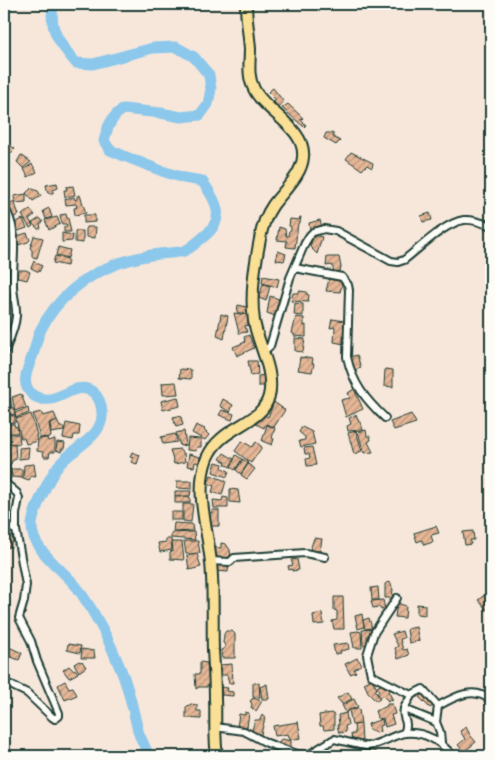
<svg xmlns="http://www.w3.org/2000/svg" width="495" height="760" font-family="Mali,sans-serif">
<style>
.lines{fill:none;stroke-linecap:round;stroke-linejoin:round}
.river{stroke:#8cc7ec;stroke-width:11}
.building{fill:url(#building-hatch);stroke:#1f3d34}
.minor-casing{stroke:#1f3d34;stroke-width:10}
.highway-casing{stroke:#1f3d34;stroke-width:14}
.minor{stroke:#fdfcf7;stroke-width:6}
.highway{stroke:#fadf96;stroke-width:10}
</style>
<defs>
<pattern id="building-hatch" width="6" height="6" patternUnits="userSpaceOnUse" patternTransform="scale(1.25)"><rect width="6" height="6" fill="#e6b797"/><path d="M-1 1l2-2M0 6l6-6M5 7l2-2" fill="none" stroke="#ba967c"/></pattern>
</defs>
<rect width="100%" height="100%" fill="#f6e7da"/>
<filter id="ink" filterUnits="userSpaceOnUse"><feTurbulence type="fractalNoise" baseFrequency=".02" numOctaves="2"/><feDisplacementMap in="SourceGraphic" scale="10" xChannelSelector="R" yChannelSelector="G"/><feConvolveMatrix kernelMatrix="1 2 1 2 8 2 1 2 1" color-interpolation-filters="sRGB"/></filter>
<g filter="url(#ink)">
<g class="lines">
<!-- river -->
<path class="river" d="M 53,4 C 49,30 59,43 76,63 L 93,64 L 153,48 L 176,47 L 194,57 L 209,75 L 211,89 L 208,104 L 200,115 L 181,117 L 161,113 L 123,109 C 111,117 107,128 104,141 L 110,150 L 124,156 L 162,171 L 184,178 L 202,181 C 218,203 227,220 201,239 C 196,243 190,249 184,251 C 177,253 167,253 159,254 C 147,255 132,259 119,263 C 85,275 56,299 40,331 C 37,338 36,345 34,351 C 30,366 17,383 34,396 C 38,398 45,400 50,399 C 58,398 65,393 73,390 C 91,384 101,396 102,413 C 104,437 72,448 59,465 C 50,476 33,511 32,525 C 30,550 66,571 79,590 C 95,613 111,644 121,670 C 130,691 133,712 139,734 C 142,741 146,749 149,756"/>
</g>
<!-- building -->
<g class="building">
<polygon points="273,88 284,102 278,107 274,102 276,100 268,92"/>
<polygon points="288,104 303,118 301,120 306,125 304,127 282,108"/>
<polygon points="326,133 333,133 333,137 340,141 336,145 324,138"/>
<polygon points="9,144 15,149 7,157 4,154 4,150"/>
<polygon points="351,152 373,163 372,168 367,165 362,170 346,159"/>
<polygon points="21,155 31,162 23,168 17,162"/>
<polygon points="32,164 37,172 28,177 24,169"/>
<polygon points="57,183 58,188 53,190 53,193 48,193 46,185"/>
<polygon points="73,186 75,195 65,197 64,190 67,190 66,187"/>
<polygon points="30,188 38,191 41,196 33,201 26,193 31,189"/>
<polygon points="26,194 26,202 15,203 14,196"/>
<polygon points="80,195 86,213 75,215 74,208 77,207 76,204 66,205 65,199 74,197 75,200 77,199 77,196"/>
<polygon points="14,201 19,215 12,218 6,206"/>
<polygon points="49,208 52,217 46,219 43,211"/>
<polygon points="30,209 35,215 29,219 33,226 30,228 22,215"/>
<polygon points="430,213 432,220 423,222 421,216"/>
<polygon points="66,214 67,218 68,218 71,232 64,232 64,227 67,227 66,224 62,224 60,215"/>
<polygon points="84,215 95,215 95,222 84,223"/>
<polygon points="57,217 60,224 49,230 45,220"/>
<polygon points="300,217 301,217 300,223 298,223 295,248 286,247 287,241 277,240 279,227 285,229 286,236 288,236 289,231 291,230 291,227 289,226 290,219 299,220"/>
<polygon points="40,218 43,222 40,224 41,228 38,229 32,223"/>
<polygon points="23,219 27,228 15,232 12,224"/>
<polygon points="320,220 322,227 310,230 309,223"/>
<polygon points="86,227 96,227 95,238 86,237"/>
<polygon points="75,231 83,231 83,243 75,242"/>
<polygon points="27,233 30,240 28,242 18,245 14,237"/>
<polygon points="62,233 73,235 72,241 62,242"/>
<polygon points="313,235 322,237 317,254 310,247"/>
<polygon points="34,236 43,238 37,258 32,257 32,250 30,248"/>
<polygon points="4,241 9,241 11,251 4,252"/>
<polygon points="58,247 70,250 68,258 56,255"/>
<polygon points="278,251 286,254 284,261 276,260"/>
<polygon points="55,256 68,259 67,266 53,263"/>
<polygon points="327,257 339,257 341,267 340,271 334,272 332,265 326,266"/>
<polygon points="34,261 42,266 39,272 31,268"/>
<polygon points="15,270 26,270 30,272 27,280 15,277"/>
<polygon points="263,276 279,279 277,287 262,283"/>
<polygon points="329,279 343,282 340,292 326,291"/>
<polygon points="263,284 270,286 266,301 259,298"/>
<polygon points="299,291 307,292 306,294 309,295 308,302 291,301 293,293 299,293"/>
<polygon points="270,296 279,299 275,316 267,313"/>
<polygon points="295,303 303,304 303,316 294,315"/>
<polygon points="238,305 247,307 247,311 244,314 237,312"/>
<polygon points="234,313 247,315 249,325 245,326 247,332 239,333"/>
<polygon points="221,314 228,316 224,339 217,336"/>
<polygon points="296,317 304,318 304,326 306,325 306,337 294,336 294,334 292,333"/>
<polygon points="332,319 345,321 344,344 334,342 335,327 330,328"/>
<polygon points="249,335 254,348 237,356 233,347 245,342 244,337"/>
<polygon points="295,338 305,339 303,352 295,351"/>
<polygon points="357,355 361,368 355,370 350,357"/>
<polygon points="300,357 313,359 312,363 314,364 312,372 298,370"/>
<polygon points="248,361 257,361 258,374 251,376"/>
<polygon points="180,369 191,370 191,379 179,378"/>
<polygon points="385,369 393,370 393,387 384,386"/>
<polygon points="264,375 265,386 258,386 258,376"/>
<polygon points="176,382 178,394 163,395 162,383"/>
<polygon points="354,389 363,409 346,417 341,400 350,398 348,393"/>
<polygon points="21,394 26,407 15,411 12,397"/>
<polygon points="4,397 10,398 12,407 4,406"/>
<polygon points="178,397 180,406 163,410 161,401"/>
<polygon points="223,399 233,405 230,412 220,406"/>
<polygon points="274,402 285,410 274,427 266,424 264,428 256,424 263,414 268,417"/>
<polygon points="4,407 14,408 15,415 4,413"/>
<polygon points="28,408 29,413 16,418 15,413"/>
<polygon points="222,410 234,414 232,420 219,415"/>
<polygon points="41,412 43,416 54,413 57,420 49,423 51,437 39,438 39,434 33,414"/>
<polygon points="31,414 37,435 36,435 37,440 35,442 26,444 24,438 21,438 16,419"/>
<polygon points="411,414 416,423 394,430 390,422"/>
<polygon points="4,415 15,416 15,423 4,422"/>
<polygon points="356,415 359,422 361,423 363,430 348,431 347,426 351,424 349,418"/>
<polygon points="178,416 181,417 183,425 176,427 173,417"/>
<polygon points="57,421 60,427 64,427 64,431 51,433 50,423"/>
<polygon points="66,423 80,426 79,435 74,435 73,440 63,438"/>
<polygon points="7,424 14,424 15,427 17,426 18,433 9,433"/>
<polygon points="196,425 205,429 204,430 209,435 205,440 192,433"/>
<polygon points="267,425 275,428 272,438 274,439 272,445 262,441"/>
<polygon points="302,427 312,432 315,444 301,447 299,441 305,440 305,437 299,432"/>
<polygon points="366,430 367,436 370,436 371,440 368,442 373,452 364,453 358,432"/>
<polygon points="184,431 186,445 180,446 176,433"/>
<polygon points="356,431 362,451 354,454 348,433"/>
<polygon points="8,434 19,434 20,444 8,443"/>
<polygon points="175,434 177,442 163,444 161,437"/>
<polygon points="47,438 48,441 55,439 55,452 50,452 49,457 44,457 43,452 37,451 38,439"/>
<polygon points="188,438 201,439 201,447 197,447 196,451 187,450"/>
<polygon points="242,441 252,447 256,442 262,447 251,463 235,451"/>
<polygon points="57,442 65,443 64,449 62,449 61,452 56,450"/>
<polygon points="7,443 15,444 16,459 12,461 11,464 4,465 6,455 9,456"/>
<polygon points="29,447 28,458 19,459 19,448"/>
<polygon points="312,447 316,465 307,466 306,459 310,458 309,454 305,454 304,448"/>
<polygon points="180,449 182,453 184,453 185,462 174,464 170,450"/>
<polygon points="132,452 140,455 137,464 131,462 133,458 130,457"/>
<polygon points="224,453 234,459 230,467 225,464 226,462 220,459"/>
<polygon points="189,454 200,457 199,463 195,462 194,467 187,466"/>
<polygon points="236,455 242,459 235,470 231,467"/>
<polygon points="243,459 248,463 241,474 236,470"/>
<polygon points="216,462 223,464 222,468 229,471 227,477 213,472"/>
<polygon points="34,464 36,477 30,476 30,479 29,480 23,478 24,465"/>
<polygon points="248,464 255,469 247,479 241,475"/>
<polygon points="4,467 10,467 11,479 4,477"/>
<polygon points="11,469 22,469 22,478 12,477"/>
<polygon points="211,475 226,481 222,495 212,492 214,486 208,483"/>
<polygon points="177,481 192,481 192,489 178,488 177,486"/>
<polygon points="230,489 238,490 240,503 230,502"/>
<polygon points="175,491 191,491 190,496 175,496"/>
<polygon points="175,496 190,497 190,503 175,503"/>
<polygon points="223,497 228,498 228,508 214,508 213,500 222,501"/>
<polygon points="183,504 193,504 191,522 183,521"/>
<polygon points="212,510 219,510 219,526 211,526 210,517 209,513 212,513"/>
<rect x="171" y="512" width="11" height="8"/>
<polygon points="174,523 192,524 193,531 173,532"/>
<polygon points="436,526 439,533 431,535 433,542 424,545 422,540 417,542 414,533"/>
<polygon points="473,531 474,540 470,540 471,544 465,545 463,532"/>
<polygon points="194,532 195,540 171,538 171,533"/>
<polygon points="4,536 12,536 13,542 11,543 11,547 4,548"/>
<polygon points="314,538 322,539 320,551 310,550"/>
<polygon points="166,539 171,539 172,550 160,552 158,543 166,542"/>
<polygon points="184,541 198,541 200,553 186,554"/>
<polygon points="172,542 182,542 184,560 170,559 170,552 173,551"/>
<polygon points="221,543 226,544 230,550 231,559 223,561 222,558 216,559 214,547 221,548"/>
<polygon points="197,554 201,567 189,570 187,556"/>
<polygon points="297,559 299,570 292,571 292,569 289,570 288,566 293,565 291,560"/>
<polygon points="215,563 229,564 228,572 214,571"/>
<polygon points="388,582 391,583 392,588 393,589 392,598 385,598 385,584"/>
<polygon points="378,587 379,600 372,600 371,588"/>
<polygon points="487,593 491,603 491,606 487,610 478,600"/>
<polygon points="334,597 343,597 344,629 334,629 332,621 337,620 337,611 334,610"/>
<polygon points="383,600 385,609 381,610 379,607 373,608 371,601"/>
<polygon points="397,603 406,606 405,618 395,617"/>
<polygon points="417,604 425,605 425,615 417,614"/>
<polygon points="322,613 324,624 314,625 313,615"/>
<polygon points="362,614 364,627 358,629 355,616"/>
<polygon points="369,618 372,628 365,629 363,620"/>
<polygon points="416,627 419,641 409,643 407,629"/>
<polygon points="372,629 371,635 367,635 368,644 363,645 362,630"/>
<polygon points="226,631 232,631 235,634 235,658 222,658 221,650 225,648 225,645 223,643 224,634"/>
<polygon points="358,631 361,632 362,648 354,648 351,632"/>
<polygon points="402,631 404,638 400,639 403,650 407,649 409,655 398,659 395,648 398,646 392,634"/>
<polygon points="348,643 349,649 340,651 341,653 335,654 333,645"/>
<polygon points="68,644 81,646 80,653 67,650"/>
<polygon points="9,647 22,653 19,660 6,655"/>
<polygon points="82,649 94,651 95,658 81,658"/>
<polygon points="357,658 362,664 354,669 356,672 350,674 345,664"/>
<polygon points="79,661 81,662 82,661 86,667 79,672 74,664"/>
<polygon points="200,662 207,663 209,684 207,685 207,687 199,687 196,689 195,674 200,674"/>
<polygon points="232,664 233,683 229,683 227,675 221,675 220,665"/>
<polygon points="69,666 73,670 75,669 78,673 69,678 63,670"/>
<polygon points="372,679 377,689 375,691 380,699 376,701 369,694 364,683"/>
<polygon points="65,681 69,688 73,687 77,695 65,700 58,685"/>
<polygon points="253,683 259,683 260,697 253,697"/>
<polygon points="267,684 269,699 262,699 260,687"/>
<polygon points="382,684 384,687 388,686 390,690 388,691 393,700 390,699 388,701 383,696 380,697 377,692 379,690 377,687"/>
<polygon points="221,687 228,688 227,691 233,692 233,696 222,695"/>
<polygon points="421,691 434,705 430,708 417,695"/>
<polygon points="348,692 352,699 342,704 337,698"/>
<polygon points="253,698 262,701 256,711 251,708 252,704 250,701"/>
<polygon points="354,699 358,707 349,710 346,713 342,705"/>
<polygon points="191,704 197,705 197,711 201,711 201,719 186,718 186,707"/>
<polygon points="387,704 392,704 395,714 391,715 394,724 385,727 383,718 378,719 375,711 387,706"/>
<polygon points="359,709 361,724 352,725 349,710"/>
<polygon points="245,712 249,713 247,727 237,727 239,714 245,715"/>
<polygon points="331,713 334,715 334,729 324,730 323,726 320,726 319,715"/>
<polygon points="346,713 348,725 345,726 346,732 339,733 337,725 339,725 338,715"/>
<polygon points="262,715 265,718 260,738 251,733 255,720 260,720"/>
<polygon points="382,719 383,725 379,726 380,732 376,733 375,731 370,731 368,724"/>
<polygon points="298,722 301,738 290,740 288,734 275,736 273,726"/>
<polygon points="361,724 362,742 358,742 358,741 352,741 351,734 355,734 354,725"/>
<polygon points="466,727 470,735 476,742 464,752 458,745 465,739 460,731"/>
<polygon points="282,739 291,741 291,747 280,746 279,741"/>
<polygon points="365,749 369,752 370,750 376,752 373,756 362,756 360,755"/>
</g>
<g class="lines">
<!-- minor casing -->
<g class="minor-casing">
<g id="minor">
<path d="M 4,207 C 20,231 12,258 13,285 C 13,296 17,306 16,316 C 15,329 9,341 4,353"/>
<path d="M 295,268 L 342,277 L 348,285 L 349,290 L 347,357 C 353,384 365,399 385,418"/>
<path d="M 263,352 L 270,346 L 290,278 L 305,243 L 310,235 L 313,232 L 324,229 L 336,231 L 391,261 L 398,262 L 404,260 C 420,248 444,223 464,220 C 473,219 483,223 491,226"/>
<polyline points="4,437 4,447"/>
<polyline points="4,482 17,493 19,498 16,514 16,530 26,585 24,601 19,618 31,641 37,661 59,713 59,716 55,719 52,717 27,693 4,682"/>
<polyline points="4,526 16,530"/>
<polyline points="210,561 230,562 234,558 305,553 325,557"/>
<path d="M 397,598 L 374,633 L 367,655 L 371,675 L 411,695 C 410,700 405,704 404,709 C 401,719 410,721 404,733"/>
<polyline points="411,695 423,689 438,706 436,722 440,732 441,742"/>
<path d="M 438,706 C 454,697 475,685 491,701"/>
<polyline points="404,709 436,722"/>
<path d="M 215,727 L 244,731 L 267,743 L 297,754 L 308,755 L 334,739 C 340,740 365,747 368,746 C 381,744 395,734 405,733 C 425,731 441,742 453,756"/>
</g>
</g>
<!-- highway casing -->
<g class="highway-casing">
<path id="highway" d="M 217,756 C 214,737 216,718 215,699 C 215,682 214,666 213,650 C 212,621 214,592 211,563 C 208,529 194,492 207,458 C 221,425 262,425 269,396 C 275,371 258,345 254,321 C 250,294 255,265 260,239 C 262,227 266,215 273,205 C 283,191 302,175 303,157 C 306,128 265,112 254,89 C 247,76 250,62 250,49 C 249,34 246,19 246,4"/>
</g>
<!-- minor -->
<use href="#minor" class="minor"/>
<!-- highway -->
<use href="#highway" class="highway"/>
</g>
</g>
<!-- margin -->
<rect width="495" height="760" fill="none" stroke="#fdfcf7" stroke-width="20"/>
<rect x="10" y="10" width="475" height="740" fill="none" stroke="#1f3d34" stroke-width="2" filter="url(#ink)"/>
</svg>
